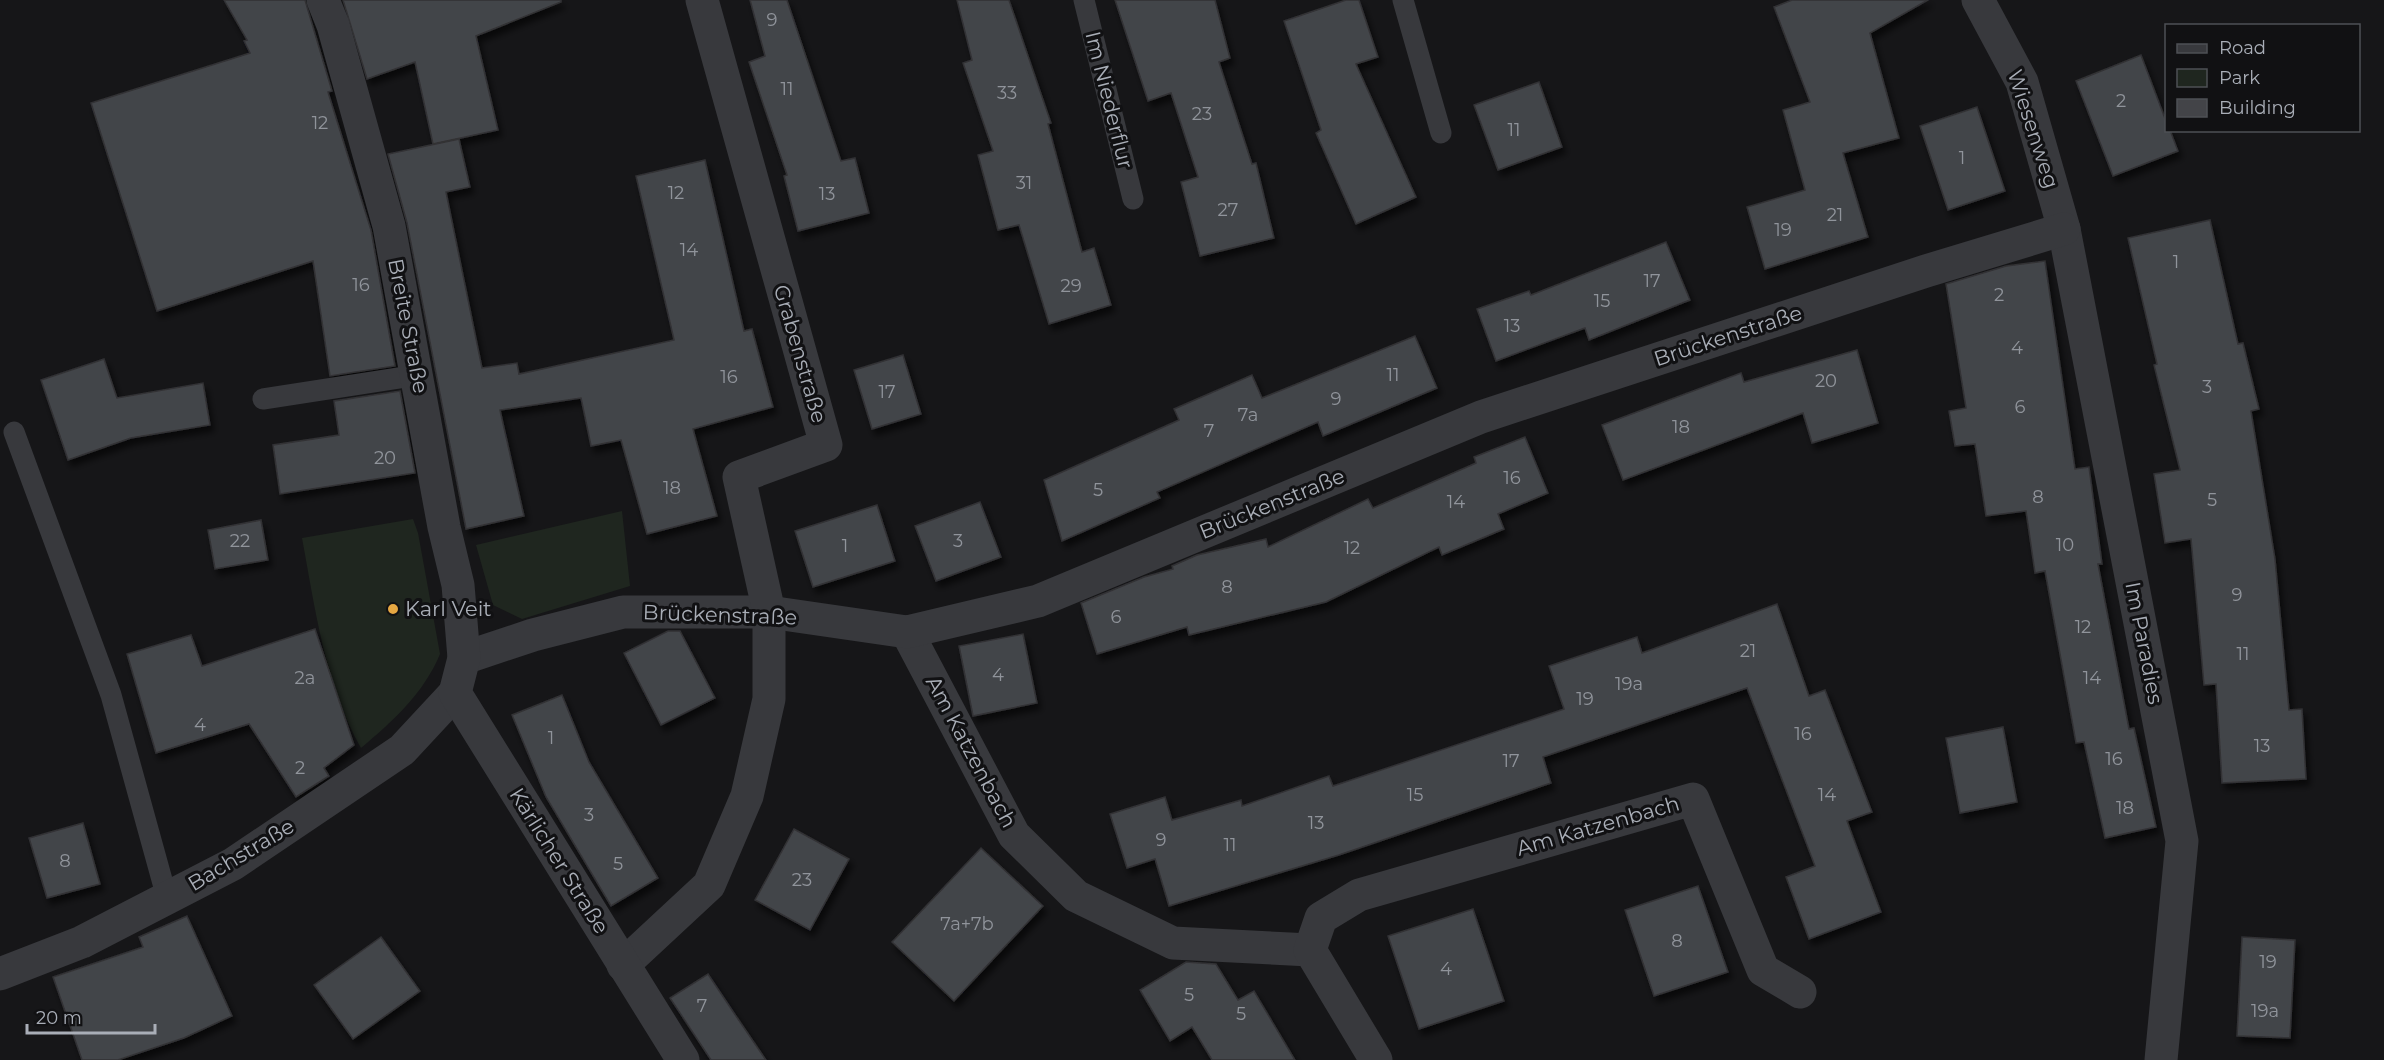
<svg xmlns="http://www.w3.org/2000/svg" width="2384" height="1060" font-family="Montserrat,sans-serif">
<style>
.green{fill:#1f261f}
.building{fill:#434448;stroke:#313134;stroke-width:1.5;filter:url(#shadow)}
.lines{fill:none;stroke-linecap:round;stroke-linejoin:round}
.service{stroke:#38393d;stroke-width:21}
.minor{stroke:#38393d;stroke-width:33}
.tertiary{stroke:#38393d;stroke-width:33}
.poi-dot{fill:#e5a742;stroke:#111113;stroke-width:2}
.labels{text-anchor:middle;stroke-width:6;stroke-linejoin:round;paint-order:stroke}
.number-label{font-size:18px;fill:#90949b}
.street-label{font-size:21px;fill:#a9aeb7;stroke:#111113}
.poi-label{font-size:21px;fill:#a9aeb7;stroke:#111113;text-anchor:start}
</style>
<defs>
<filter id="shadow"><feDropShadow dx="3.5" dy="6" stdDeviation="3" flood-color="#0009"/></filter>
</defs>
<rect width="100%" height="100%" fill="#161618"/>
<!-- green -->
<g class="green">
<polygon points="622,511 630,586 522,619 493,605 476,545"/>
<path d="M 413,519 L 418,533 L 440,654 C 424,693 393,721 361,748 C 325,685 315,608 302,538 Z"/>
</g>
<!-- building -->
<g class="building">
<polygon points="224,0 305,0 332,91 328,92 371,230 395,366 330,376 313,261 157,311 91,103 250,53 244,41 247,40"/>
<polygon points="343,0 561,0 561,2 476,36 498,130 433,144 415,62 367,79"/>
<polygon points="750,0 787,0 841,161 855,158 869,213 798,231 784,176 787,175 749,62 765,56"/>
<polygon points="957,0 1009,0 1051,123 1048,124 1082,252 1094,248 1111,305 1049,324 1019,225 998,230 978,155 993,151 963,63 972,60"/>
<polygon points="1115,0 1215,0 1230,58 1219,62 1252,164 1256,163 1274,238 1200,256 1181,182 1198,177 1171,93 1148,101"/>
<polygon points="1346,0 1359,0 1378,57 1356,64 1416,197 1356,224 1316,133 1321,130 1284,21"/>
<polygon points="1792,0 1928,0 1870,33 1899,138 1843,153 1868,237 1765,269 1747,207 1805,190 1783,110 1810,102 1774,7"/>
<polygon points="2141,55 2166,121 2166,130 2170,130 2178,151 2113,176 2076,81"/>
<polygon points="1539,82 1562,147 1498,170 1474,105"/>
<polygon points="1977,107 2005,191 1948,210 1920,126"/>
<polygon points="459,139 470,187 446,192 482,368 517,363 519,374 674,340 636,176 705,160 744,331 752,329 773,407 693,429 717,516 647,534 621,440 591,446 581,398 500,410 524,516 466,529 407,223 388,154"/>
<polygon points="2210,220 2238,344 2243,343 2259,409 2251,411 2275,559 2289,710 2302,709 2306,779 2222,783 2216,684 2204,685 2191,539 2165,543 2154,474 2180,470 2154,365 2157,364 2128,238"/>
<polygon points="1666,242 1690,300 1589,340 1585,328 1496,361 1477,309 1529,291 1531,295"/>
<polygon points="2045,261 2075,469 2089,467 2102,564 2098,564 2114,649 2129,729 2134,728 2156,827 2105,838 2084,742 2076,743 2045,571 2035,573 2026,511 1986,516 1975,444 1955,446 1949,411 1966,408 1946,284 2006,266"/>
<polygon points="1415,336 1437,388 1323,436 1318,422 1157,492 1160,498 1062,541 1044,480 1179,420 1174,409 1252,375 1262,398"/>
<polygon points="1857,350 1878,423 1812,443 1803,413 1623,480 1602,425 1741,373 1744,382"/>
<polygon points="903,355 921,414 872,429 854,370"/>
<polygon points="104,359 117,398 203,383 210,425 131,438 68,460 41,380"/>
<polygon points="400,391 415,473 280,494 273,445 339,435 334,401"/>
<polygon points="1525,437 1548,493 1498,514 1504,529 1442,555 1439,547 1326,602 1189,635 1187,627 1097,654 1081,603 1144,577 1173,569 1172,566 1197,555 1266,539 1268,547 1368,499 1373,508 1476,463 1474,457"/>
<polygon points="980,502 1001,557 936,581 915,526"/>
<polygon points="877,505 895,561 813,587 795,531"/>
<polygon points="261,520 268,560 215,569 208,530"/>
<polygon points="1777,604 1809,696 1825,690 1872,812 1847,821 1881,912 1809,939 1786,877 1815,866 1747,688 1543,757 1551,783 1339,855 1169,906 1155,859 1127,868 1110,814 1165,797 1172,820 1241,800 1242,806 1329,776 1333,786 1564,709 1549,666 1637,637 1642,653"/>
<polygon points="315,629 354,745 324,768 329,776 296,797 249,724 156,753 127,654 191,635 202,666"/>
<polygon points="668,631 680,631 715,698 661,725 624,653"/>
<polygon points="1023,634 1037,703 973,716 959,646"/>
<polygon points="562,695 589,762 658,878 611,906 546,797 512,715"/>
<polygon points="2003,727 2017,802 1960,813 1946,738"/>
<polygon points="83,823 100,884 47,898 29,838"/>
<polygon points="794,829 849,859 810,930 755,900"/>
<polygon points="981,848 1043,906 954,1001 892,942"/>
<polygon points="1698,886 1728,972 1654,996 1625,910"/>
<polygon points="1473,909 1504,1001 1419,1029 1388,936"/>
<polygon points="187,916 232,1016 184,1038 118,1060 82,1060 53,977 143,947 139,937"/>
<polygon points="381,937 420,991 353,1039 314,985"/>
<polygon points="2242,937 2295,940 2290,1038 2237,1036"/>
<polygon points="1186,962 1216,964 1238,1000 1254,991 1295,1060 1212,1060 1192,1027 1170,1041 1140,990"/>
<polygon points="708,974 734,1013 766,1060 711,1060 670,998"/>
</g>
<g class="lines">
<!-- service -->
<g class="service">
<polyline points="1084,0 1133,199"/>
<polyline points="1403,0 1441,133"/>
<polyline points="263,399 418,375"/>
<polyline points="14,432 111,695 167,898"/>
</g>
<!-- minor -->
<g class="minor">
<polyline points="1978,0 2022,82 2064,229 2182,841 2161,1060"/>
<polyline points="907,632 1014,835 1076,896 1173,943 1310,950"/>
<polyline points="464,658 533,635 623,612 769,612 907,632 1038,601 1481,417 1926,271 2064,229"/>
<polyline points="623,965 709,885 747,796 769,699 769,612 739,477 826,445 702,0"/>
<polyline points="0,974 82,942 233,864 402,750 455,693"/>
<polyline points="1376,1060 1310,950 1321,918 1359,895 1693,799 1763,970 1800,992"/>
</g>
<!-- tertiary -->
<polyline class="tertiary" points="323,0 333,25 389,226 444,527 458,585 464,658 455,693 683,1060"/>
</g>
<!-- markers -->
<circle class="poi-dot" cx="393" cy="609" r="6"/>
<g class="labels">
<!-- number labels -->
<g class="number-label">
<text x="772" y="26">9</text>
<text x="787" y="95">11</text>
<text x="1007" y="99">33</text>
<text x="2121" y="107">2</text>
<text x="1202" y="120">23</text>
<text x="320" y="129">12</text>
<text x="1514" y="136">11</text>
<text x="1962" y="164">1</text>
<text x="1024" y="189">31</text>
<text x="676" y="199">12</text>
<text x="827" y="200">13</text>
<text x="1228" y="216">27</text>
<text x="1835" y="221">21</text>
<text x="1783" y="236">19</text>
<text x="689" y="256">14</text>
<text x="2176" y="268">1</text>
<text x="1652" y="287">17</text>
<text x="361" y="291">16</text>
<text x="1071" y="292">29</text>
<text x="1999" y="301">2</text>
<text x="1602" y="307">15</text>
<text x="1512" y="332">13</text>
<text x="2017" y="354">4</text>
<text x="1393" y="381">11</text>
<text x="729" y="383">16</text>
<text x="1826" y="387">20</text>
<text x="2207" y="393">3</text>
<text x="887" y="398">17</text>
<text x="1336" y="405">9</text>
<text x="2020" y="413">6</text>
<text x="1248" y="421">7a</text>
<text x="1681" y="433">18</text>
<text x="1209" y="437">7</text>
<text x="385" y="464">20</text>
<text x="1512" y="484">16</text>
<text x="672" y="494">18</text>
<text x="1098" y="496">5</text>
<text x="2038" y="503">8</text>
<text x="2212" y="506">5</text>
<text x="1456" y="508">14</text>
<text x="240" y="547">22</text>
<text x="958" y="547">3</text>
<text x="2065" y="551">10</text>
<text x="845" y="552">1</text>
<text x="1352" y="554">12</text>
<text x="1227" y="593">8</text>
<text x="2237" y="601">9</text>
<text x="1116" y="623">6</text>
<text x="2083" y="633">12</text>
<text x="1748" y="657">21</text>
<text x="2243" y="660">11</text>
<text x="998" y="681">4</text>
<text x="305" y="684">2a</text>
<text x="2092" y="684">14</text>
<text x="1629" y="690">19a</text>
<text x="1585" y="705">19</text>
<text x="200" y="731">4</text>
<text x="1803" y="740">16</text>
<text x="551" y="744">1</text>
<text x="2262" y="752">13</text>
<text x="2114" y="765">16</text>
<text x="1511" y="767">17</text>
<text x="300" y="774">2</text>
<text x="1415" y="801">15</text>
<text x="1827" y="801">14</text>
<text x="2125" y="814">18</text>
<text x="589" y="821">3</text>
<text x="1316" y="829">13</text>
<text x="1161" y="846">9</text>
<text x="1230" y="851">11</text>
<text x="65" y="867">8</text>
<text x="618" y="870">5</text>
<text x="802" y="886">23</text>
<text x="967" y="930">7a+7b</text>
<text x="1677" y="947">8</text>
<text x="2268" y="968">19</text>
<text x="1446" y="975">4</text>
<text x="1189" y="1001">5</text>
<text x="702" y="1012">7</text>
<text x="2265" y="1017">19a</text>
<text x="1241" y="1020">5</text>
</g>
<!-- street labels -->
<g class="street-label">
<text transform="translate(1109 100) rotate(76)" y="7">Im Niederflur</text>
<text transform="translate(2033 129) rotate(72)" y="7">Wiesenweg</text>
<text transform="translate(408 326) rotate(79)" y="7">Breite Straße</text>
<text transform="translate(1728 336) rotate(-18)" y="7">Brückenstraße</text>
<text transform="translate(800 354) rotate(74)" y="7">Grabenstraße</text>
<text transform="translate(1272 504) rotate(-22)" y="7">Brückenstraße</text>
<text transform="translate(720 615) rotate(2)" y="7">Brückenstraße</text>
<text transform="translate(2144 643) rotate(79)" y="7">Im Paradies</text>
<text transform="translate(971 752) rotate(62)" y="7">Am Katzenbach</text>
<text transform="translate(1598 826) rotate(-16)" y="7">Am Katzenbach</text>
<text transform="translate(241 855) rotate(-31)" y="7">Bachstraße</text>
<text transform="translate(559 861) rotate(58)" y="7">Kärlicher Straße</text>
</g>
<!-- poi labels -->
<g class="poi-label">
<text x="405" y="616">Karl Veit</text>
</g>
</g>
<!-- legend -->
<rect x="2165" y="24" width="195" height="108" fill="#111113" stroke="#4e5055" stroke-width="1.5"/>
<rect x="2177" y="44" width="30" height="9" fill="#38393d" stroke="#4e5055" stroke-width="1.5"/>
<text x="2219" y="54" font-size="18" fill="#a9aeb7">Road</text>
<rect x="2177" y="69" width="30" height="18" fill="#1f261f" stroke="#4e5055" stroke-width="1.5"/>
<text x="2219" y="84" font-size="18" fill="#a9aeb7">Park</text>
<rect x="2177" y="99" width="30" height="18" fill="#434448" stroke="#4e5055" stroke-width="1.5"/>
<text x="2219" y="114" font-size="18" fill="#a9aeb7">Building</text>
<!-- scale -->
<path d="M27 1024v9h128v-9" fill="none" stroke="#a9aeb7" stroke-width="3"/>
<text x="36" y="1024" font-size="18" fill="#a9aeb7" stroke="#111113" stroke-width="4.5" paint-order="stroke">20 m</text>
</svg>
